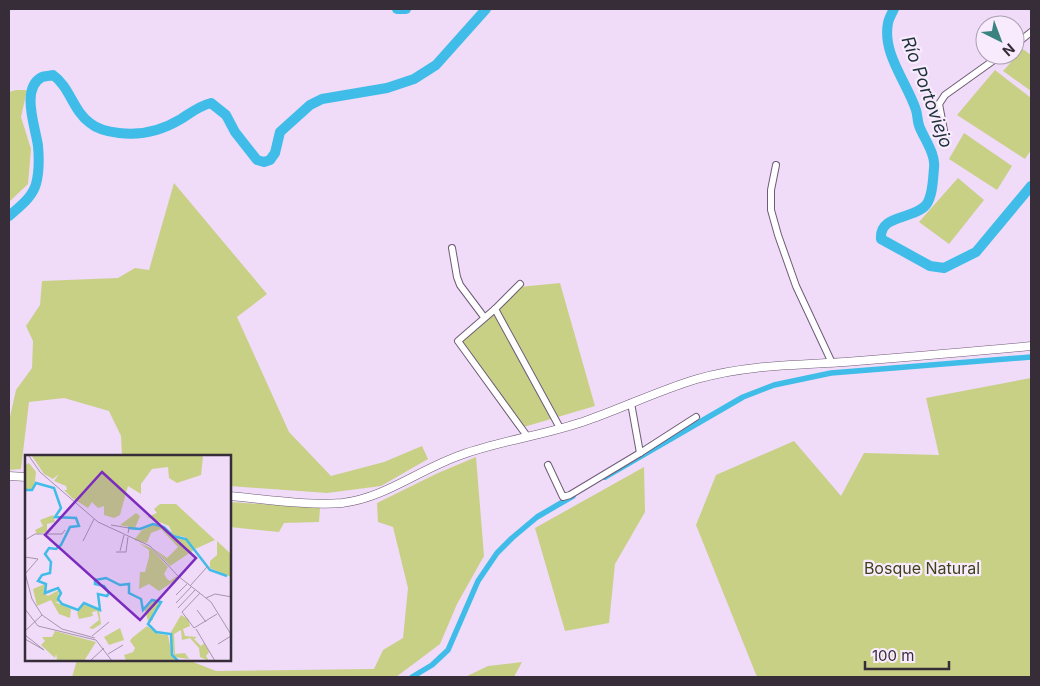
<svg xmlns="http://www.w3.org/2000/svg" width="1040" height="686" font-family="Inter,sans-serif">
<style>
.green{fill:#c8d086}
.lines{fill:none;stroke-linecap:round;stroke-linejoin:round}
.canal{stroke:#3fbce7;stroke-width:5.5}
.river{stroke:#3fbce7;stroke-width:10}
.minor-casing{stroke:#6f5c76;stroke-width:8}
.tertiary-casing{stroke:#6f5c76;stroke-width:9}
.minor{stroke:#fff;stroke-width:6}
.tertiary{stroke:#fff;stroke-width:8}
.labels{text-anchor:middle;stroke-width:4.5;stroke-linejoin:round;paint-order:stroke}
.park-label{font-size:16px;fill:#3e4219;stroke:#f8ebfd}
.water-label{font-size:18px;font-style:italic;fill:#1d323a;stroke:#f8ebfd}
.inset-river{fill:none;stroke:#3fbce7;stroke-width:2.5}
.inset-road{fill:none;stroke:#a695ac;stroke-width:1}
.view{fill:#7b2cbf;fill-opacity:0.15;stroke:#7b2cbf;stroke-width:2.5}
.inset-edge{fill:none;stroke:#362d39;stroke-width:2.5}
</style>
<rect width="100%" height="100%" fill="#f0dbf9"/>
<!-- green -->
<g class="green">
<polygon points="1023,49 1031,55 1031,91 1003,71"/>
<polygon points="995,70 1031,98 1031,150 1025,159 957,115"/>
<polygon points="16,90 27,90 21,117 31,149 28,184 9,202 9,92"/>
<polygon points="964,133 1012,166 997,190 949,159"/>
<polygon points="958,178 984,200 949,244 919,222"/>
<polygon points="174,183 267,294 237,317 289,432 331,476 384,462 422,446 428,459 381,486 327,493 230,486 230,456 122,456 121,436 109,411 64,398 29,402 21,469 9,470 9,421 16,390 32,368 33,341 26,326 40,305 42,281 118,278 135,268 149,270"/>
<polygon points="560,283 595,406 517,429 455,342 519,287"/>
<polygon points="1031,378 1031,677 757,677 696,525 716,475 794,441 841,496 864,453 939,455 926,398"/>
<polygon points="476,457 484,556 457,604 440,644 396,677 72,677 77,660 188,660 216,671 374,669 383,650 403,638 408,588 393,527 378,522 377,503 438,473"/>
<polygon points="644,467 645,512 615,564 609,623 565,631 535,528"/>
<polygon points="230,502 320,508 319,522 284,523 279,532 230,527"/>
<polygon points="522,662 514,677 465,677 488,666"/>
</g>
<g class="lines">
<!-- canal -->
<g class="canal">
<polyline points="605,477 743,397 774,385 831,373 1031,357"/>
<polyline points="412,677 432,665 448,650 478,581 497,553 512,538 537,517 573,496"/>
</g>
<!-- river -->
<g class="river">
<polyline points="397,9 406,9"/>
<path d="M 894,9 C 892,13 889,18 888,23 C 882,54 907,82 916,110 C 918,116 917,122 920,128 C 925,140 936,155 934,168 C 933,178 933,196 926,205 C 913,220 879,214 881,239 L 930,266 L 944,268 L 976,252 L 1031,186"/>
<path d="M 9,216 C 19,207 32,198 36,184 C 39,173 39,157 38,146 C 36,129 20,88 42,77 C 45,76 50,76 53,75 C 70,87 73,111 90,123 C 97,129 110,132 119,133 C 142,136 161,131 181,119 C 192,112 199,106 211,103 L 226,115 L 235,132 L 257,160 L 264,162 L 270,160 L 275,153 L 280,132 L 310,105 L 322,99 L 387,88 L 414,79 L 436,65 L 486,9"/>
</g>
<!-- minor casing -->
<g class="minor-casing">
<g id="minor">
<polyline points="1015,45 1031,32"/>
<polyline points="946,141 939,104 945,95 1001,55"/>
<polyline points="776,165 771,190 771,210 778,235 796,286 832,363"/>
<polyline points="452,248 457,277 460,285 484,317"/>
<polyline points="520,284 495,309 458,341 527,436"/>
<polyline points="495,309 560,428"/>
<polyline points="631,403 640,453"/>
<polyline points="548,465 563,497 570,495 640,453 696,417"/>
</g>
</g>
<!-- tertiary casing -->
<g class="tertiary-casing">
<g id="tertiary">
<polyline points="9,476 26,477"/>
<path d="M 230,496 C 264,499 308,506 342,503 C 385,498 420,469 461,455 C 502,440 547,435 588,420 C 625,407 660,390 697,379 C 745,365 796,365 845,362 C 907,357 969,352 1031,346"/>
</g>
</g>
<!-- minor -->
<use href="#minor" class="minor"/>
<!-- tertiary -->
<use href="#tertiary" class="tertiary"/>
</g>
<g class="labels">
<!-- park labels -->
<g class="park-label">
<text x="922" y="574">Bosque Natural</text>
</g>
<!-- water labels -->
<g class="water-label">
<text transform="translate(927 92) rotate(70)" y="6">Río Portoviejo</text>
</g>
</g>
<!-- overview -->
<g transform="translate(25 455)">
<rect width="206" height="206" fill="#f0dbf9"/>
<path d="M 7,1 L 177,1 L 178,2 L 176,20 L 152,28 L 144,23 L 143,12 L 127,14 L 116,29 L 116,39 L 103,31 L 95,60 L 89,63 L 79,60 L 79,51 L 73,53 L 67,47 L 63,53 L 47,43 L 39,35 L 42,35 L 41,31 L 29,26 L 34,19 L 28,24 L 19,19 ZM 4,8 L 11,17 L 10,27 L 7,34 L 0,34 L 0,10 ZM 135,49 L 151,49 L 190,85 L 170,94 L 160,82 L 148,80 L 144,71 L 122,62 L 132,58 L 129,54 ZM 111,58 L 115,61 L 110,73 L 95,70 ZM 28,60 L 30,67 L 22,69 L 22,77 L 12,79 L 10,75 L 18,71 L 15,65 ZM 128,70 L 140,73 L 149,82 L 160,84 L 169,95 L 145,111 L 128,93 L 142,103 L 153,92 L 136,74 L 126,78 L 122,88 L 109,85 L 117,75 ZM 192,86 L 206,99 L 206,122 L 185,113 L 185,106 L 192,100 ZM 114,88 L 126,93 L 143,112 L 139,119 L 142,124 L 145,126 L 152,121 L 154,123 L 134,136 L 124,129 L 114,134 L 115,117 L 120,117 L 124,102 L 124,95 ZM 20,129 L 19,138 L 23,141 L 34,135 L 33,147 L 30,147 L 46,154 L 45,163 L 34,159 L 26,145 L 12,151 L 8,134 ZM 128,146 L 136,150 L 128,157 L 128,165 L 123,166 L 120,155 ZM 58,149 L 74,155 L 76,169 L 68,174 L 64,173 L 74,165 L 72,156 L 67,157 L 68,161 L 54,164 L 52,158 ZM 156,160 L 163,164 L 165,171 L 158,174 L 160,181 L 172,182 L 169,184 L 176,191 L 179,188 L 184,197 L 181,201 L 184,206 L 175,202 L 174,193 L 165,183 L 157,185 L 156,175 L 149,179 L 150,199 L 160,198 L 164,204 L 149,202 L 146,177 ZM 122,171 L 133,179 L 143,180 L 147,201 L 151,206 L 101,206 L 99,200 L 108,197 L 110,193 L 105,186 L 107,183 ZM 95,173 L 99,185 L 84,190 L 79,182 ZM 30,176 L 71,187 L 59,206 L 31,206 L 32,203 L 31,199 L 30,203 L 16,190 L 20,186 L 17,182 L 27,182 Z" fill="#c8d086"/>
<path class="inset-river" d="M 0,35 L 7,35 L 11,28 L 29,33 L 36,53 L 30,62 L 51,63 L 54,71 L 45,72 L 36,90 L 31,94 L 24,93 L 20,99 L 26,107 L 25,118 L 17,120 L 13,126 L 21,129 L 20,138 L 33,133 L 36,138 L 33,144 L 37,149 L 53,155 L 59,148 L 75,155 L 73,139 L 82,141 L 84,138 L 79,131 L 70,129 L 70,125 L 81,123 L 95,130 L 104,129 L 104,138 L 116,144 L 118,155 L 127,145 L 136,147 L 123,169 L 131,177 L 146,179 L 147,200 L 153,206M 103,73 L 115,74 L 128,69 L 139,72 L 148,81 L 161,84 L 185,115 L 202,121"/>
<path class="inset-road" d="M 4,1 L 15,17 L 73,67 L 125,91 L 153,121 L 186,147 L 207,181M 86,70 L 104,73 L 103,78M 0,85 L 10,79 L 37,79 L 40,75M 58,86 L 69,64M 95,96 L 99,80M 91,97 L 101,97 L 103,82M 0,102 L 13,104 L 0,119M 0,118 L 7,144 L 17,160 L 37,174 L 70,183M 165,131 L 182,112M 175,138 L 157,157 L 169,173 L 192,159M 151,140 L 162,129M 181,143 L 190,139 L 207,142M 151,148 L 166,132M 153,153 L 170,135M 0,154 L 13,171 L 71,185 L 87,206M 172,155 L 181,167M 171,174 L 190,206M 0,176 L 17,160M 0,180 L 19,195 L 0,184M 67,181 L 84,167M 193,189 L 206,181M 83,199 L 98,190M 65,206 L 79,193"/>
<path class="view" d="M 77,17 L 171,103 L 115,165 L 20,80 Z"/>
<rect width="206" height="206" class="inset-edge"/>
</g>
<!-- border -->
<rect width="1040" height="686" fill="none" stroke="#362d39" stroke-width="20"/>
<!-- north arrow -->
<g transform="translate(1000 40) rotate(138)"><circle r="24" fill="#f8ebfd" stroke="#aa9faf"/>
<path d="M0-4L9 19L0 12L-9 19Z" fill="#3b8380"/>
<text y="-8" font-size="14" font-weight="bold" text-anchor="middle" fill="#362d39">N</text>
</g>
<!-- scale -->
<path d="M865 661v8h84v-8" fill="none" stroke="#362d39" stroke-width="2.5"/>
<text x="872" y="661" font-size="15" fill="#362d39" stroke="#f8ebfd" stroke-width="4" paint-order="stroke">100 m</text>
</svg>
